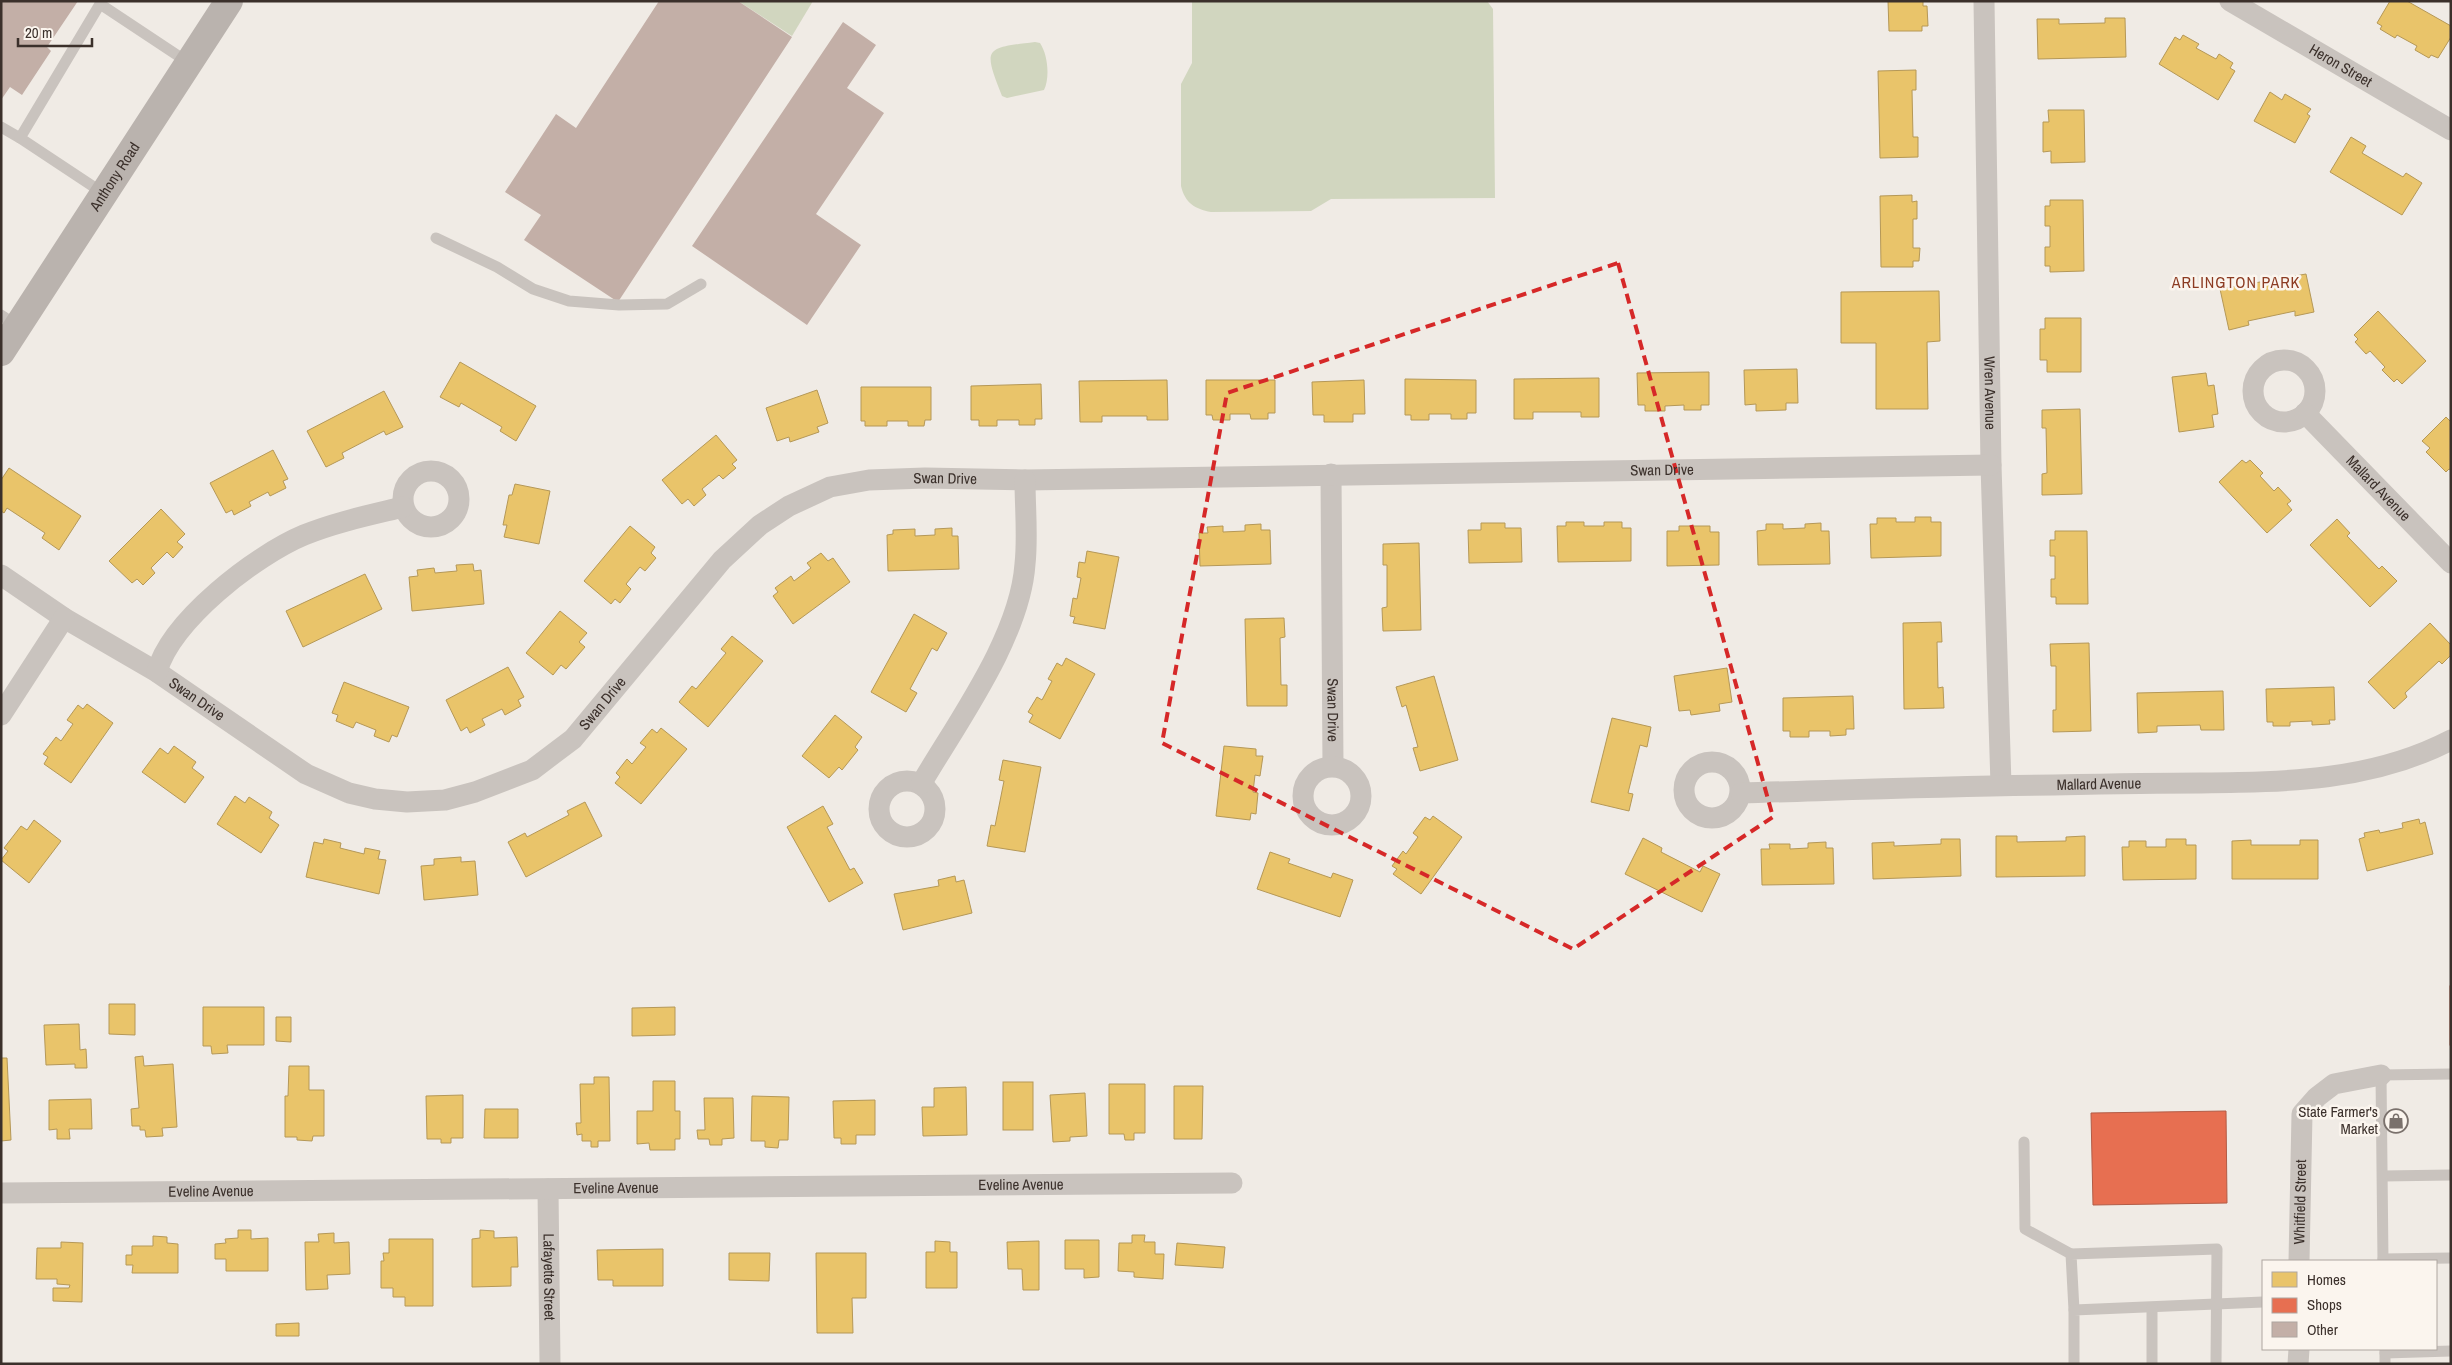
<svg xmlns="http://www.w3.org/2000/svg" width="2452" height="1365" font-family="'Archivo Narrow',sans-serif">
<style>
.green{fill:#d1d6bf}
.homes{fill:#e9c46a;stroke:#b59857}
.shops{fill:#e76f51;stroke:#b35c46}
.building{fill:#c3afa7}
.lines{fill:none;stroke-linecap:round;stroke-linejoin:round}
.lane{stroke:#c9c3be;stroke-width:11}
.street{stroke:#c9c3be;stroke-width:21}
.secondary{stroke:#bab3ae;stroke-width:28}
.marked{fill:none;stroke:#d62828;stroke-width:4;stroke-dasharray:10 6;stroke-linejoin:round}
.labels{text-anchor:middle;stroke-width:5;stroke-linejoin:round;paint-order:stroke}
.street-label{font-size:15px;fill:#3b302b;stroke:#fbf5ee}
.poi-label{font-size:15px;fill:#3b302b;stroke:#fbf5ee;text-anchor:end}
.neighbourhood-label{font-size:16px;letter-spacing:1px;fill:#8c3b22;stroke:#fbf5ee}
</style>
<rect width="100%" height="100%" fill="#f0ebe5"/>
<!-- green -->
<g class="green">
<polygon points="738,1 813,1 792,36"/>
<path d="M 1192,1 L 1487,1 L 1493,9 L 1495,198 L 1331,199 L 1311,211 L 1211,212 C 1195,209 1185,203 1181,186 L 1181,84 L 1192,63 Z"/>
<path d="M 1035,42 L 1040,43 C 1048,55 1050,78 1044,90 L 1007,98 L 1002,96 C 983,48 984,48 1035,42 Z"/>
</g>
<!-- homes -->
<g class="homes">
<polygon points="1888,1 1923,1 1923,6 1927,6 1928,26 1922,26 1922,31 1889,31"/>
<polygon points="2390,1 2407,1 2451,26 2451,37 2438,58 2431,55 2429,58 2415,50 2417,46 2397,35 2395,38 2380,29 2382,26 2377,23"/>
<polygon points="2105,18 2125,18 2126,57 2038,59 2037,19 2059,19 2059,24 2105,23"/>
<polygon points="2183,35 2199,44 2196,48 2216,59 2219,54 2233,63 2230,68 2235,71 2218,100 2159,64 2175,37 2180,40"/>
<polygon points="1916,70 1916,90 1912,90 1913,137 1918,137 1918,157 1880,158 1878,71"/>
<polygon points="2270,92 2282,100 2285,94 2311,109 2307,114 2310,116 2295,143 2254,121"/>
<polygon points="2048,110 2084,110 2085,162 2051,163 2051,151 2043,152 2043,122 2049,122"/>
<polygon points="2351,137 2366,146 2362,153 2403,177 2406,173 2422,183 2402,215 2330,172"/>
<polygon points="1912,195 1912,202 1917,201 1917,219 1913,219 1913,248 1920,248 1919,261 1913,261 1913,267 1881,267 1880,196"/>
<polygon points="2050,200 2083,200 2084,271 2050,272 2050,266 2045,266 2045,247 2050,247 2050,226 2045,226 2045,206 2050,206"/>
<polygon points="2306,274 2314,312 2295,316 2295,311 2248,321 2249,325 2229,330 2220,289"/>
<polygon points="1939,291 1940,341 1927,342 1928,409 1876,409 1876,343 1841,343 1841,292"/>
<polygon points="2378,311 2426,361 2402,384 2397,379 2394,382 2382,370 2385,367 2370,351 2366,354 2355,342 2358,339 2354,335"/>
<polygon points="2045,318 2081,318 2081,372 2047,372 2047,360 2040,360 2040,329 2045,329"/>
<polygon points="460,362 536,406 516,441 500,431 502,427 461,403 459,407 440,397"/>
<polygon points="1797,369 1798,403 1786,403 1786,410 1756,411 1756,404 1745,405 1744,370"/>
<polygon points="1709,372 1709,405 1701,405 1701,410 1684,410 1684,405 1665,406 1665,411 1645,411 1645,405 1638,405 1637,373"/>
<polygon points="2206,373 2208,386 2214,385 2218,414 2212,415 2214,427 2179,432 2172,377"/>
<polygon points="1599,378 1599,417 1581,417 1581,412 1533,412 1533,419 1514,419 1514,379"/>
<polygon points="1405,379 1476,380 1476,413 1467,413 1467,419 1451,419 1451,414 1429,414 1429,420 1411,420 1411,415 1405,415"/>
<polygon points="1167,380 1168,420 1147,420 1147,416 1102,416 1102,422 1080,422 1079,381"/>
<polygon points="1206,380 1275,380 1275,413 1268,413 1268,419 1251,419 1250,414 1230,414 1230,420 1213,420 1212,415 1206,415"/>
<polygon points="1364,380 1365,414 1353,414 1353,422 1324,422 1324,415 1313,415 1312,382"/>
<polygon points="1041,384 1042,419 1035,419 1035,425 1019,425 1019,420 997,420 997,426 979,426 979,420 971,420 971,386"/>
<polygon points="861,387 931,387 931,420 925,420 924,426 908,426 908,421 887,421 887,426 865,426 865,421 861,421"/>
<polygon points="817,390 828,423 817,427 819,432 790,442 789,437 777,441 766,408"/>
<polygon points="384,391 403,427 386,435 384,431 342,453 344,458 326,467 307,431"/>
<polygon points="2080,409 2082,494 2042,495 2042,474 2047,473 2046,428 2042,428 2042,410"/>
<polygon points="2446,417 2451,422 2451,470 2449,469 2446,472 2426,452 2430,448 2422,441"/>
<polygon points="716,435 737,460 732,464 736,468 723,479 719,475 702,489 706,495 694,506 688,499 682,504 662,480"/>
<polygon points="273,450 288,479 283,481 286,488 270,496 268,492 249,502 251,506 234,515 232,510 226,513 210,483"/>
<polygon points="2242,460 2246,463 2250,460 2263,473 2260,476 2274,491 2278,487 2291,501 2287,504 2292,510 2267,533 2219,482"/>
<polygon points="9,468 81,516 59,550 42,538 45,533 7,508 4,513 1,511 1,480"/>
<polygon points="515,484 550,491 539,544 504,537 507,525 503,525 509,495 512,495"/>
<polygon points="161,509 185,534 177,542 183,547 173,558 167,552 151,568 155,573 143,585 137,579 132,583 109,561"/>
<polygon points="1915,517 1931,517 1931,522 1941,522 1941,556 1871,558 1870,524 1877,524 1877,518 1896,518 1896,522 1915,522"/>
<polygon points="2337,519 2350,533 2347,536 2379,569 2382,566 2397,581 2370,607 2310,545"/>
<polygon points="1566,522 1584,522 1584,526 1604,526 1604,522 1622,522 1622,528 1631,528 1631,561 1558,562 1557,526 1566,526"/>
<polygon points="1481,523 1505,523 1505,528 1521,528 1522,562 1469,563 1468,530 1481,530"/>
<polygon points="1821,523 1821,531 1829,531 1830,564 1758,565 1757,531 1766,530 1766,524 1783,524 1783,529 1805,528 1805,524"/>
<polygon points="1261,524 1261,530 1270,530 1271,564 1200,566 1199,533 1208,533 1207,527 1223,526 1223,532 1245,531 1245,525"/>
<polygon points="630,526 655,547 651,553 656,558 645,571 640,567 626,584 631,589 620,603 615,599 611,604 584,581"/>
<polygon points="1679,526 1710,526 1710,532 1719,532 1719,565 1667,566 1667,531 1679,531"/>
<polygon points="952,528 952,536 958,536 959,569 888,571 887,535 893,534 893,530 915,529 915,536 935,535 935,529"/>
<polygon points="2055,531 2087,531 2088,604 2056,604 2056,597 2051,597 2051,579 2055,579 2055,556 2050,556 2050,540 2055,540"/>
<polygon points="1419,543 1421,630 1383,631 1382,608 1387,607 1387,565 1383,565 1383,544"/>
<polygon points="1087,551 1119,557 1105,629 1073,623 1075,617 1070,616 1073,598 1077,599 1081,578 1077,577 1079,562 1085,563"/>
<polygon points="821,553 828,561 833,558 850,582 793,624 773,596 778,592 775,588 791,576 794,581 811,568 807,563"/>
<polygon points="473,564 474,571 481,570 484,604 412,611 409,577 418,576 417,570 434,568 435,573 457,571 456,565"/>
<polygon points="365,574 382,609 303,647 286,611"/>
<polygon points="560,611 587,633 579,642 585,647 566,669 561,665 553,675 526,653"/>
<polygon points="914,614 947,633 937,651 932,648 910,689 917,693 906,712 871,692"/>
<polygon points="1284,618 1285,637 1280,638 1281,685 1287,685 1287,706 1247,706 1245,619"/>
<polygon points="1941,622 1942,642 1937,642 1938,688 1943,687 1944,708 1904,709 1903,623"/>
<polygon points="2430,623 2451,645 2451,655 2442,664 2439,661 2405,693 2407,697 2394,709 2368,682"/>
<polygon points="732,636 763,661 708,727 679,702 692,686 696,689 726,653 721,649"/>
<polygon points="2089,643 2091,731 2053,732 2053,710 2056,710 2056,666 2051,666 2050,644"/>
<polygon points="1066,658 1095,674 1060,739 1029,722 1033,715 1028,712 1037,697 1042,700 1052,681 1048,679 1057,663 1062,666"/>
<polygon points="508,667 524,697 518,700 521,706 505,715 502,709 482,719 485,725 470,733 467,727 461,731 446,700"/>
<polygon points="1727,668 1732,702 1719,704 1720,711 1691,715 1690,710 1679,711 1674,676"/>
<polygon points="1434,676 1458,760 1420,771 1413,748 1418,747 1406,705 1402,707 1396,687"/>
<polygon points="344,682 409,707 397,737 392,735 389,742 374,736 376,730 356,722 353,728 336,721 338,715 332,713"/>
<polygon points="2334,687 2335,720 2329,720 2330,724 2312,725 2312,721 2290,722 2290,726 2273,726 2273,722 2267,722 2266,689"/>
<polygon points="2223,691 2224,730 2201,730 2200,725 2157,726 2157,732 2138,733 2137,693"/>
<polygon points="1853,696 1854,729 1846,729 1846,735 1830,736 1830,731 1809,731 1809,737 1790,737 1790,731 1783,731 1783,698"/>
<polygon points="87,704 113,723 71,783 44,764 48,757 43,754 56,737 61,741 73,724 67,720 78,705 83,709"/>
<polygon points="835,715 862,737 855,747 858,750 842,770 839,767 829,778 802,756"/>
<polygon points="1612,718 1651,727 1647,747 1640,745 1628,793 1633,794 1629,811 1591,802"/>
<polygon points="661,728 687,749 641,804 615,783 620,777 616,773 627,759 632,764 646,747 640,743 652,729 657,733"/>
<polygon points="174,746 196,762 192,768 204,777 185,803 142,772 160,748 168,754"/>
<polygon points="1224,746 1256,749 1256,756 1263,756 1260,776 1255,775 1253,792 1258,793 1256,814 1251,813 1250,820 1216,816"/>
<polygon points="1003,760 1041,767 1025,852 987,846 991,825 995,826 1004,781 999,780"/>
<polygon points="235,796 245,803 249,797 272,812 269,818 279,825 261,853 217,824"/>
<polygon points="585,802 602,836 526,877 508,842 525,833 527,837 569,815 567,811"/>
<polygon points="823,806 833,824 827,827 850,870 854,868 863,883 829,902 787,827"/>
<polygon points="1433,816 1462,837 1421,894 1393,874 1397,869 1392,866 1403,851 1406,854 1418,837 1413,833 1425,817 1430,820"/>
<polygon points="2419,819 2420,824 2425,822 2433,854 2367,871 2359,839 2365,837 2364,833 2379,830 2380,833 2403,828 2402,823"/>
<polygon points="34,820 61,841 29,883 1,860 8,851 4,848 21,826 27,830"/>
<polygon points="1996,836 2017,836 2017,842 2066,841 2066,837 2085,836 2085,876 1996,877"/>
<polygon points="1643,838 1662,848 1661,852 1700,872 1703,866 1720,874 1702,912 1625,874"/>
<polygon points="324,839 341,843 340,848 364,854 365,848 380,851 378,859 386,860 379,894 306,877 314,842 323,844"/>
<polygon points="1941,839 1960,839 1961,876 1873,879 1872,843 1894,842 1894,846 1941,844"/>
<polygon points="2166,839 2186,839 2186,845 2196,845 2196,879 2123,880 2122,847 2129,847 2129,841 2146,841 2146,847 2166,847"/>
<polygon points="2251,840 2251,845 2300,845 2300,840 2318,840 2318,879 2232,879 2232,841"/>
<polygon points="1826,842 1826,848 1833,848 1834,884 1762,885 1761,849 1770,849 1769,844 1790,844 1790,849 1808,848 1808,843"/>
<polygon points="1270,852 1290,859 1288,863 1331,878 1333,873 1353,880 1340,917 1257,889"/>
<polygon points="461,857 461,862 475,861 478,895 424,900 421,866 434,865 434,859"/>
<polygon points="955,876 956,882 964,880 972,913 903,930 894,894 939,886 938,880"/>
<polygon points="109,1004 135,1004 135,1035 109,1034"/>
<polygon points="203,1007 264,1007 264,1045 227,1045 228,1053 212,1054 211,1046 203,1046"/>
<polygon points="675,1007 675,1035 632,1036 632,1008"/>
<polygon points="276,1017 291,1017 291,1042 276,1041"/>
<polygon points="79,1024 80,1050 86,1049 87,1068 75,1068 75,1064 46,1065 44,1025"/>
<polygon points="143,1056 144,1066 173,1064 177,1127 162,1128 163,1136 146,1137 145,1130 140,1130 140,1126 132,1126 131,1109 139,1108 135,1057"/>
<polygon points="1,1058 7,1058 11,1140 1,1141"/>
<polygon points="289,1066 309,1066 309,1090 324,1090 324,1136 313,1136 312,1141 297,1140 297,1137 285,1137 285,1096 288,1096"/>
<polygon points="594,1077 609,1077 610,1141 598,1141 598,1147 591,1147 591,1141 582,1141 582,1134 577,1135 576,1123 581,1123 580,1084 594,1084"/>
<polygon points="653,1081 675,1081 675,1111 680,1111 680,1139 675,1139 675,1150 650,1150 649,1143 637,1144 637,1111 653,1111"/>
<rect x="1003" y="1082" width="30" height="48"/>
<polygon points="1109,1084 1145,1084 1145,1133 1134,1133 1134,1140 1125,1140 1124,1134 1109,1134"/>
<polygon points="1174,1086 1203,1086 1202,1139 1174,1139"/>
<polygon points="966,1087 967,1135 923,1136 922,1107 934,1107 934,1088"/>
<polygon points="1085,1093 1087,1136 1070,1137 1070,1141 1053,1142 1050,1095"/>
<polygon points="463,1095 463,1138 451,1138 451,1143 441,1143 441,1139 427,1139 426,1096"/>
<polygon points="752,1096 789,1097 788,1140 779,1140 778,1148 765,1147 765,1141 751,1141"/>
<polygon points="704,1098 733,1098 734,1138 722,1139 722,1145 710,1145 709,1139 698,1139 697,1130 705,1130"/>
<polygon points="91,1099 92,1129 69,1129 70,1139 57,1139 57,1129 49,1130 49,1100"/>
<polygon points="875,1100 875,1135 856,1135 856,1144 841,1144 841,1138 834,1138 833,1101"/>
<polygon points="485,1109 518,1109 518,1138 484,1138"/>
<polygon points="238,1230 251,1230 251,1239 268,1238 268,1271 226,1271 226,1259 215,1259 215,1244 226,1243 225,1239 238,1238"/>
<polygon points="480,1230 494,1231 494,1238 517,1237 518,1267 511,1267 511,1286 472,1287 472,1239 480,1238"/>
<polygon points="334,1233 334,1243 349,1242 350,1274 327,1275 328,1289 306,1290 305,1242 319,1242 318,1234"/>
<polygon points="1132,1235 1145,1235 1144,1242 1155,1242 1155,1254 1164,1254 1163,1279 1134,1277 1134,1272 1118,1271 1119,1243 1132,1243"/>
<polygon points="153,1236 167,1237 167,1243 178,1244 178,1273 132,1273 133,1265 126,1265 126,1255 132,1255 132,1246 153,1246"/>
<polygon points="389,1239 433,1239 433,1306 405,1306 405,1297 393,1297 393,1288 381,1288 381,1261 384,1261 383,1253 389,1253"/>
<polygon points="1065,1240 1099,1240 1099,1277 1084,1278 1084,1269 1065,1269"/>
<polygon points="935,1241 950,1242 950,1252 957,1252 957,1288 926,1288 926,1252 935,1252"/>
<polygon points="1039,1241 1039,1290 1023,1290 1022,1269 1008,1269 1007,1242"/>
<polygon points="61,1242 83,1243 82,1302 53,1301 53,1288 69,1288 70,1285 57,1284 57,1279 36,1279 37,1248 61,1248"/>
<polygon points="1177,1243 1225,1247 1223,1268 1175,1265"/>
<polygon points="663,1249 663,1286 613,1286 613,1280 598,1280 597,1250"/>
<polygon points="729,1253 770,1253 769,1281 729,1280"/>
<polygon points="816,1253 866,1253 866,1298 852,1298 853,1333 817,1333"/>
<polygon points="299,1323 299,1336 276,1336 276,1324"/>
</g>
<!-- shops -->
<g class="shops">
<rect x="2450" y="986" width="1" height="59"/>
<polygon points="2226,1111 2227,1203 2093,1205 2091,1113"/>
</g>
<!-- building -->
<g class="building">
<polygon points="1,1 78,1 47,47 51,51 22,95 10,87 1,100"/>
<polygon points="659,1 738,1 792,37 618,302 524,240 541,215 505,192 556,114 576,128"/>
<polygon points="843,22 876,45 847,88 884,113 816,214 861,245 807,325 692,246"/>
</g>
<g class="lines">
<!-- lane -->
<g class="lane">
<polyline points="102,1 100,4 189,63"/>
<polyline points="1,127 20,138 100,4"/>
<polyline points="20,138 103,193"/>
<polyline points="436,238 497,267 533,289 569,301 619,305 667,304 701,284"/>
<polyline points="1,315 18,326"/>
<polyline points="2024,1142 2025,1229 2071,1254"/>
<polyline points="2383,1176 2451,1175"/>
<polyline points="2383,1259 2451,1258"/>
<polyline points="2383,1261 2381,1075 2451,1074"/>
<polyline points="2074,1310 2071,1254 2217,1249 2216,1364"/>
<polyline points="2385,1349 2385,1364"/>
<polyline points="2385,1353 2451,1351"/>
<polyline points="2074,1364 2074,1310 2263,1302"/>
<polyline points="2152,1364 2152,1308"/>
</g>
<!-- street -->
<g class="street">
<path id="s1" d="M 1984,1 L 1991,465 L 2001,785"/>
<path id="s2" d="M 2230,1 L 2451,130"/>
<circle cx="2284" cy="391" r="31"/>
<path id="s3" d="M 2305,413 L 2451,563"/>
<circle cx="431" cy="499" r="28"/>
<path id="s4" d="M 1331,474 L 1333,766"/>
<path id="s5" d="M 1,575 L 64,618 L 157,672 L 306,774 L 349,793 L 375,799 L 407,802 L 445,800 L 475,792 L 532,770 L 573,739 L 722,560 L 760,525 L 789,506 L 830,487 L 869,480 L 925,478 L 1025,480 L 1991,465"/>
<path d="M 157,672 C 170,621 256,555 304,535 C 336,522 370,515 403,507"/>
<polyline points="1,715 64,618"/>
<circle cx="1712" cy="790" r="28"/>
<circle cx="1332" cy="796" r="29"/>
<circle cx="907" cy="809" r="28"/>
<path d="M 921,784 C 958,721 1020,637 1025,564 C 1028,537 1025,508 1025,480"/>
<path id="s6" d="M 1741,793 C 1845,790 1949,786 2054,785 C 2103,784 2152,783 2201,783 C 2287,782 2372,781 2451,740"/>
<path id="s7" d="M 548,1189 L 550,1364"/>
<path id="s8" d="M 1,1193 L 1232,1183"/>
<path id="s9" d="M 2299,1261 L 2302,1114 L 2317,1097 L 2334,1084 L 2381,1075"/>
<polyline points="2298,1364 2299,1349"/>
</g>
<!-- secondary -->
<path class="secondary" id="s10" d="M 1,352 L 229,1"/>
</g>
<!-- marked area -->
<path class="marked" d="M 1618,263 L 1773,817 L 1573,949 L 1162,743 L 1227,393 Z"/>
<!-- icons -->
<defs>
<g id="shop-ring" transform="scale(1.25)"><circle r="9.5" fill="#fbf5ee" stroke="#7a716c" stroke-width="1.5"/><path d="M-5-2.5h2.3a2.7 3.5 0 0 1 5.4 0H5L5.5 6h-11ZM-1.5-2.5h3a1.5 2.3 0 0 0-3 0Z" fill="#7a716c"/></g>
</defs>
<g fill-rule="evenodd">
<use href="#shop-ring" x="2396" y="1121"/>
</g>
<g class="labels">
<!-- street labels -->
<g class="street-label">
<text dy="5" stroke="none"><textPath href="#s2" startOffset="128">Heron Street</textPath></text>
<text dy="5" stroke="none"><textPath href="#s10" startOffset="209">Anthony Road</textPath></text>
<text dy="5" stroke="none"><textPath href="#s1" startOffset="392">Wren Avenue</textPath></text>
<text dy="5" stroke="none"><textPath href="#s5" startOffset="1849">Swan Drive</textPath></text>
<text dy="5" stroke="none"><textPath href="#s5" startOffset="1132">Swan Drive</textPath></text>
<text dy="5" stroke="none"><textPath href="#s3" startOffset="105">Mallard Avenue</textPath></text>
<text dy="5" stroke="none"><textPath href="#s5" startOffset="232">Swan Drive</textPath></text>
<text dy="5" stroke="none"><textPath href="#s5" startOffset="698">Swan Drive</textPath></text>
<text dy="5" stroke="none"><textPath href="#s4" startOffset="236">Swan Drive</textPath></text>
<text dy="5" stroke="none"><textPath href="#s6" startOffset="358">Mallard Avenue</textPath></text>
<text dy="5" stroke="none"><textPath href="#s8" startOffset="1020">Eveline Avenue</textPath></text>
<text dy="5" stroke="none"><textPath href="#s8" startOffset="615">Eveline Avenue</textPath></text>
<text dy="5" stroke="none"><textPath href="#s8" startOffset="210">Eveline Avenue</textPath></text>
<text dy="5" stroke="none"><textPath href="#s9" startOffset="59">Whitfield Street</textPath></text>
<text dy="5" stroke="none"><textPath href="#s7" startOffset="88">Lafayette Street</textPath></text>
</g>
<!-- poi labels -->
<g class="poi-label">
<text x="2378" y="1117">State Farmer's<tspan x="2378" dy="17">Market</tspan></text>
</g>
<!-- neighbourhood labels -->
<g class="neighbourhood-label">
<text x="2236" y="288">ARLINGTON PARK</text>
</g>
</g>
<!-- border -->
<rect width="2452" height="1365" fill="none" stroke="#3b302b" stroke-width="5"/>
<!-- legend -->
<rect x="2262" y="1260" width="175" height="90" fill="#fbf5ee" stroke="#aea6a0"/>
<rect x="2272" y="1272" width="25" height="15" fill="#e9c46a" stroke="#aea6a0"/>
<text x="2307" y="1285" font-size="15" fill="#3b302b">Homes</text>
<rect x="2272" y="1298" width="25" height="15" fill="#e76f51" stroke="#aea6a0"/>
<text x="2307" y="1310" font-size="15" fill="#3b302b">Shops</text>
<rect x="2272" y="1322" width="25" height="15" fill="#c3afa7" stroke="#aea6a0"/>
<text x="2307" y="1335" font-size="15" fill="#3b302b">Other</text>
<!-- scale -->
<path d="M18 38v8h74v-8" fill="none" stroke="#3b302b" stroke-width="2.5"/>
<text x="25" y="38" font-size="15" fill="#3b302b" stroke="#fbf5ee" stroke-width="4" paint-order="stroke">20 m</text>
</svg>
